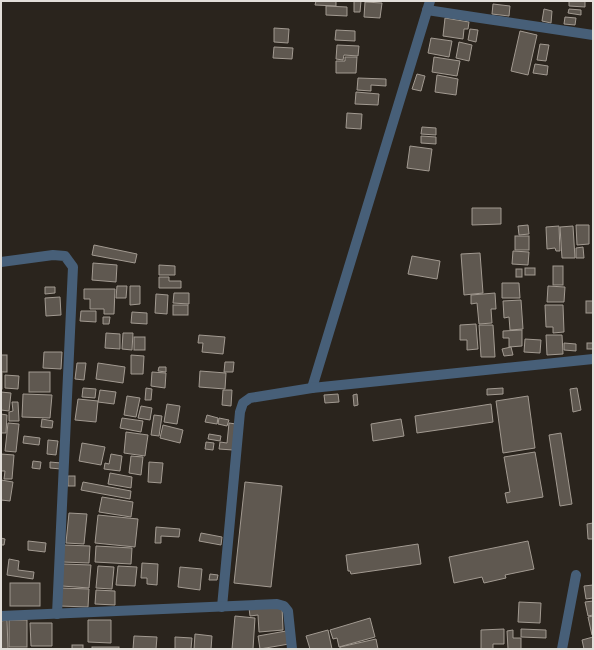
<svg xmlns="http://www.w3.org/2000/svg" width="594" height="650" font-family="Lato,sans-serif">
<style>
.building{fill:#5f5850;stroke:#a29a91}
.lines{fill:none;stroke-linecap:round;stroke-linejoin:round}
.minor{stroke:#475f78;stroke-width:10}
</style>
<rect width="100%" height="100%" fill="#2a241d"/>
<!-- building -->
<g class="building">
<polygon points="316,1 336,1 336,6 315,5"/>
<polygon points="354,1 361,1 360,12 354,12"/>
<polygon points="569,1 585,1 585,7 569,6"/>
<polygon points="365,2 382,3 380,18 364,17"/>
<polygon points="493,4 510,6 509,16 492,14"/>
<polygon points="326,6 347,7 347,16 326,15"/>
<polygon points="544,9 552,11 551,23 542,21"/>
<polygon points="569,9 581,10 581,15 568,13"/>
<polygon points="565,17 576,18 575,25 564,24"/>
<polygon points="445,18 469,22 468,29 464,29 463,39 443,36"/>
<polygon points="274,28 289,29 288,43 274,42"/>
<polygon points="470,29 478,30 476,42 468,40"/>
<polygon points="336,30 355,31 355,41 335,40"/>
<polygon points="520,31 537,35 528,75 511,71"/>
<polygon points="431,38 452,41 449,57 428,53"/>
<polygon points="459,42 472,45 469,61 456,58"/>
<polygon points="540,44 549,45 546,61 537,60"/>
<polygon points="337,45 359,46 358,56 344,55 343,60 336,59"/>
<polygon points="274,47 293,48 292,59 273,58"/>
<polygon points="345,57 357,57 356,73 336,73 336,61 345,61"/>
<polygon points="434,57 460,61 457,76 432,72"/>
<polygon points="535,64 548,66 547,75 533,73"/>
<polygon points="417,74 425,76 421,91 412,89"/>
<polygon points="437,75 458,79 456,95 435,92"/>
<polygon points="358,78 386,79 386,86 371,85 371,91 357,90"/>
<polygon points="356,92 379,94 378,105 355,104"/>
<polygon points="347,113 362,114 361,129 346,128"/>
<polygon points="422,127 436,128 436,135 421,134"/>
<polygon points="421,136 436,137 436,144 421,143"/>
<polygon points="410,146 432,149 429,171 407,168"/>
<polygon points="472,208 501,208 501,224 472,225"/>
<polygon points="528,225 529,234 519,235 518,226"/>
<polygon points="576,225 589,225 589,244 577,245"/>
<polygon points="559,226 560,251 556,251 555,248 547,249 546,227"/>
<polygon points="573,226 575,258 562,258 560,227"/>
<rect x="515" y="236" width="14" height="14"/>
<polygon points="94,245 137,254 135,263 92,255"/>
<polygon points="583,247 584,258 576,258 576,248"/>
<polygon points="513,251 529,252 528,265 512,264"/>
<polygon points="480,253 483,293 464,295 461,254"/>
<polygon points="412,256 440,261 437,279 408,274"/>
<polygon points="93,263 117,265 116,282 92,280"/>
<polygon points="159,265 175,266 175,275 159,275"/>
<rect x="553" y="266" width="10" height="19"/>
<rect x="525" y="268" width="10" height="7"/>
<rect x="516" y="269" width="6" height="8"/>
<polygon points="159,277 169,277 169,281 181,281 181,288 159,288"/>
<polygon points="502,283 519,283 520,298 502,298"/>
<polygon points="117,286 127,286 126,298 116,298"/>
<polygon points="130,286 140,286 140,304 130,305"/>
<polygon points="548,286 565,287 564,302 547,302"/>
<polygon points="45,287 55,287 55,293 45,294"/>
<polygon points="84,289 115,289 114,314 104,314 104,309 90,309 90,299 84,299"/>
<polygon points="174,293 189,293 189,304 173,303"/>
<polygon points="495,293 496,309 491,309 492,323 479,324 477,303 471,304 471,295"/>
<polygon points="156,294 168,295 167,314 155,313"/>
<polygon points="60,297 61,315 46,316 45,298"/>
<polygon points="521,300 523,329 510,330 509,317 504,318 503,301"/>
<rect x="586" y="301" width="7" height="12"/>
<rect x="173" y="305" width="15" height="10"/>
<polygon points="545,305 563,305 564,332 553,333 553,327 546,327"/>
<polygon points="81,311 96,311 96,322 80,321"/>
<polygon points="132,312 147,313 147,324 131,323"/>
<polygon points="103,317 110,317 109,324 103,324"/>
<polygon points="476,324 478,349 467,350 467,340 460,340 460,325"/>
<polygon points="479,325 493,325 495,357 481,357"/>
<polygon points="522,330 522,346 509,347 509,338 503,338 503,331"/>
<polygon points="106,333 120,334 120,349 105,348"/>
<polygon points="123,333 133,333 132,350 122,349"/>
<polygon points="199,335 225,337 223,354 202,352 203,343 198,343"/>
<polygon points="546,335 562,335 563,354 547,355"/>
<rect x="134" y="337" width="11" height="13"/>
<polygon points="525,339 541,340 540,353 524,352"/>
<polygon points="564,343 576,344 576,351 564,350"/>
<rect x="587" y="343" width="6" height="6"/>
<polygon points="511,347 513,355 504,356 502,349"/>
<polygon points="44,352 62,352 61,369 43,368"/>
<rect x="1" y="355" width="6" height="17"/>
<polygon points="131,355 144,356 143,374 131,374"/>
<polygon points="225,362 234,362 233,372 224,372"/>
<polygon points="77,363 86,363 84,380 75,379"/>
<polygon points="98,363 125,367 123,383 96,379"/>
<polygon points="159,367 166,367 166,372 158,371"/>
<polygon points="200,371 226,373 225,389 199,387"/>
<rect x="29" y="372" width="21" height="20"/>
<polygon points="152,372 166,373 165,388 151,386"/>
<rect x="1" y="373" width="1" height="16"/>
<polygon points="5,375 19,376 18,389 5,388"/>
<polygon points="83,388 96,389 95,398 82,397"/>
<polygon points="146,388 152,389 151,400 145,400"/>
<polygon points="503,388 503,394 487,395 487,389"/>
<polygon points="577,388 581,410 573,412 570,389"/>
<polygon points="100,390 116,392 114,404 98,402"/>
<polygon points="223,390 232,390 231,406 222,405"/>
<polygon points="1,392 11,393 9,411 1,410"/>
<polygon points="23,394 52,395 50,418 22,417"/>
<polygon points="338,394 339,402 325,403 324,395"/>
<polygon points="357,394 358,405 354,406 353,395"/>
<polygon points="127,396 140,398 136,417 124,415"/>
<polygon points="528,396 535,448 503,453 496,401"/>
<polygon points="78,399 98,401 96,422 75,420"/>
<polygon points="12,402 18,402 19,421 9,421 9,412 13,411"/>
<polygon points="167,404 180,406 177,424 164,422"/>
<polygon points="491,404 493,422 417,433 415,416"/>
<polygon points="141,406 152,408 150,420 138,418"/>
<polygon points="1,414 7,415 6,433 1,433"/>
<polygon points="154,415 162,416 159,436 151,435"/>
<polygon points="207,415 218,418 217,424 205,422"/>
<polygon points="122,418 143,421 141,432 120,428"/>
<polygon points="219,418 229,420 227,426 218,424"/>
<polygon points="42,419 53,421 52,428 41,427"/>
<polygon points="401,419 404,436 373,441 371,424"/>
<polygon points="8,423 19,424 16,452 5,451"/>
<polygon points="229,423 236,424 233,450 219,449 220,442 227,443"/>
<polygon points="163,425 183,430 180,443 160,438"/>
<polygon points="126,432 148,435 145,456 124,453"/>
<polygon points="561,433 572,504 560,506 549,435"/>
<polygon points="209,434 221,436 220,441 208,439"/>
<polygon points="24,436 40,438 39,445 23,443"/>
<polygon points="48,440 58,441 56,455 47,454"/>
<polygon points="206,442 214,443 213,450 205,449"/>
<polygon points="82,443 105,447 101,465 79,461"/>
<polygon points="535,452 543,497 507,503 505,493 510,492 504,457"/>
<polygon points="1,454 14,455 12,479 4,479 5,471 1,471"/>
<polygon points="111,454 122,456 120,471 104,469 105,463 109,464"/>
<polygon points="131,456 143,457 141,475 129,473"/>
<polygon points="33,461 41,462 40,469 32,468"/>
<polygon points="50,462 61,463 61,469 50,468"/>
<polygon points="149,462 163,463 161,483 148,482"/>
<polygon points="110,473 132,477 131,488 108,484"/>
<rect x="68" y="476" width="7" height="10"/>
<polygon points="1,480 13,482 10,501 1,500"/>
<polygon points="83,482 131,491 130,499 81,490"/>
<polygon points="245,482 282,486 271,587 234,583"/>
<polygon points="102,497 133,502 131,517 99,512"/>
<polygon points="69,513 87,514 84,544 66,543"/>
<polygon points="98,515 138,519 135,547 95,543"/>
<polygon points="593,523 593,539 588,539 587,524"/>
<polygon points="156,527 180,529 179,537 161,536 161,543 155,543"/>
<polygon points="201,533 222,537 221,545 199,541"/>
<polygon points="1,538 5,539 4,545 1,545"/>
<polygon points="28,541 46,543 45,552 28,550"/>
<polygon points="528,541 534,569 505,575 506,578 484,583 482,577 454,583 449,557"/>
<polygon points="418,544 421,564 351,574 350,571 348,571 346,555"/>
<polygon points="64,545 90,546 89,563 63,562"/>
<polygon points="96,546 132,548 131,564 95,562"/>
<polygon points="9,559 19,561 18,570 34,572 33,579 7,575"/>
<polygon points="142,563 158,564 157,585 147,584 147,578 141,578"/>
<polygon points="63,564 91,565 89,588 62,586"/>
<polygon points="98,566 114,567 112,589 96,588"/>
<polygon points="118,566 137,567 135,586 116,585"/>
<polygon points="180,567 202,569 200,590 178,587"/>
<polygon points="210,574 218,575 217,580 209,580"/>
<rect x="10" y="583" width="30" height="23"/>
<polygon points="593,585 593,598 586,599 584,586"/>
<polygon points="61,588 89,589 88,607 60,606"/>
<polygon points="96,590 115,591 115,605 95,604"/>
<polygon points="593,601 593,615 588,616 585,602"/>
<polygon points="519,602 541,603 540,623 518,622"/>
<polygon points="282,606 283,630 259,632 258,615 250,616 249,608"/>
<polygon points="235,616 255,618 253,649 232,649"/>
<polygon points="593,616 593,635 592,635 588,617"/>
<polygon points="370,618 375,637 339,647 337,638 333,639 330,630"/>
<polygon points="7,620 8,649 1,649 1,621"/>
<rect x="9" y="620" width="18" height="27"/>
<polygon points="88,620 111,620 111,643 88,642"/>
<polygon points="30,623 52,623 52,646 31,646"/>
<polygon points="504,629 504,644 493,644 493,649 481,649 481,630"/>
<polygon points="521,629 546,630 546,638 521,637"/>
<polygon points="328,630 332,649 310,649 306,636"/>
<polygon points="513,630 513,638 521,638 521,649 508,649 507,631"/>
<polygon points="286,631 289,644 260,649 258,636"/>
<polygon points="195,634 212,636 211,649 194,649"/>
<polygon points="134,636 157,637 156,649 133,649"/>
<polygon points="175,637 192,638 191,649 175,649"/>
<polygon points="593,637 593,649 584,649 582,640"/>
<polygon points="376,639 378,649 340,649 340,647"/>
<rect x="72" y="645" width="11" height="4"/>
<rect x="92" y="647" width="27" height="2"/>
</g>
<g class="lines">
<!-- minor -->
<g class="minor">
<polyline points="427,10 593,35"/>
<polyline points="1,262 53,255 65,256 73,267 57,614"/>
<polyline points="312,388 430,1"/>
<polyline points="222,607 240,412 243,403 250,398 312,388 593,359"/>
<polyline points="1,616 277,604 284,606 288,611 292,649"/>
<polyline points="562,649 576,575"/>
</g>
</g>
<!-- border -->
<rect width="594" height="650" fill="none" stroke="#e2ded9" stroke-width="4"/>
</svg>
